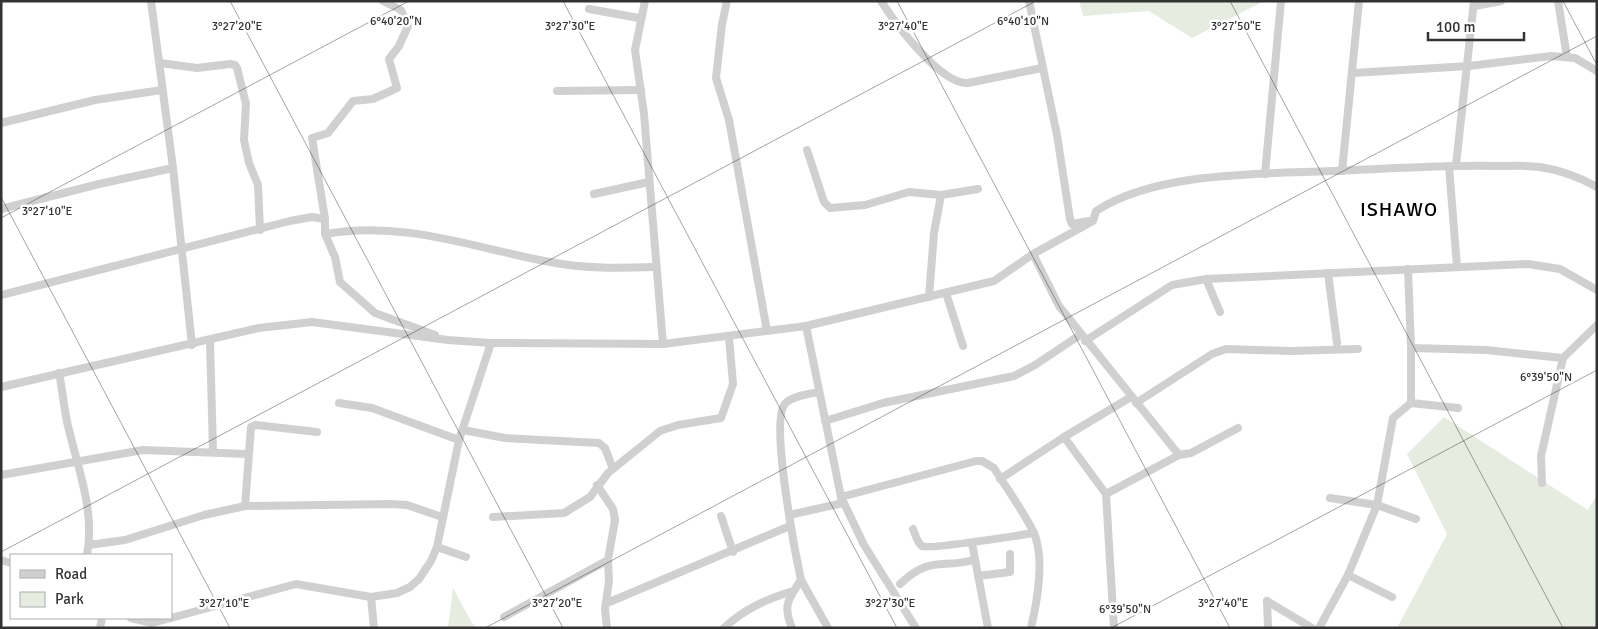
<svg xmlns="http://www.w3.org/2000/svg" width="1598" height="629" font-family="Signika,sans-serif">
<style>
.green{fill:#e6ecdf}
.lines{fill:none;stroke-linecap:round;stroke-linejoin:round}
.minor{stroke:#d0d0d0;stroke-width:8}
.ticks{fill:none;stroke:#333;stroke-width:1;stroke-opacity:0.45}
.labels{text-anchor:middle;stroke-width:5;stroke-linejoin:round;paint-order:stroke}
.quarter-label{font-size:20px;letter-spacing:1px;fill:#000;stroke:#fff}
.ticks-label{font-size:12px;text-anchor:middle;fill:#333;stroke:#fff;stroke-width:5;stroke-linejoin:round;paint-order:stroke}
</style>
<rect width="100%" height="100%" fill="#fff"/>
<!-- green -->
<g class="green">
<polygon points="1079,1 1264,1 1192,38 1149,11 1083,16"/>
<polygon points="1444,417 1588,510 1597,495 1597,628 1397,628 1447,534 1407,454"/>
<polygon points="453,588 472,623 478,628 448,628"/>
</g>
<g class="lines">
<!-- minor -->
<g class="minor">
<polyline points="151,1 173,168 192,345"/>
<polyline points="383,1 401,10 408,26 399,46 389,59 397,88 373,99 353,101 328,133 312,138 325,219 325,234 335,257 340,282 375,313 435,335"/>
<polyline points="645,1 635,50 644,114 663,344"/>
<polyline points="727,1 722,24 716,78 729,120 767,331"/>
<path d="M 881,1 C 895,23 941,85 968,83 L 1042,68"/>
<polyline points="1029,1 1057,135 1070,219 1072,224 1089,221"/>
<polyline points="1558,1 1567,57"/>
<polyline points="1475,6 1501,1"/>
<polyline points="589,9 639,18"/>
<polyline points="160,63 197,68 230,64 235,65 237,68 246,104 244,140 249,163 258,185 260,230"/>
<polyline points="1353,73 1469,66 1551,56 1575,58 1597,71"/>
<polyline points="557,91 641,90"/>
<polyline points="1,123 95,100 162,90"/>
<polyline points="807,150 824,202 830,208 865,205 909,192 941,195 978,189"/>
<polyline points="1456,165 1474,1"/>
<polyline points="1449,166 1457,267"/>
<polyline points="1342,171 1359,1"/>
<polyline points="1265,174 1281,1"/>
<polyline points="594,194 649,182"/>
<polyline points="1,209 99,184 173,168"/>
<path d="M 325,234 C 404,220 474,248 550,262 C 586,269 620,268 656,267"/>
<polyline points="1033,254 1059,306 1179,455"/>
<polyline points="1328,273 1337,343"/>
<polyline points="1206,279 1220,312"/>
<polyline points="946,293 963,346"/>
<polyline points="1,295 290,221 312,217 325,219"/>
<polyline points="929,297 934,233 941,195"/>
<polyline points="806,326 841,497 864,545 916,628"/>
<polyline points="210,341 213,452"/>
<polyline points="1085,341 1172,285 1206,279 1528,264 1560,269 1597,290"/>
<polyline points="1411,348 1486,350 1563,358 1597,325"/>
<path d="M 59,373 C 63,392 64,412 69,430 C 79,472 95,512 87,555"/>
<path d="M 1,387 L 259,328 L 312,322 L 448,340 L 491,343 L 663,344 L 806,326 L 994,281 L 1033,254 L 1093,221 L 1096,211 C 1162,168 1277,175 1355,170 C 1401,168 1448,165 1495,166 C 1509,166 1525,165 1540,167 C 1560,170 1579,177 1597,187"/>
<polyline points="339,403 372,408 459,440"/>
<polyline points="1136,403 1212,354 1226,349 1291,351 1358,349"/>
<polyline points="1411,403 1458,408"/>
<polyline points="825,421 883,403 1014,376 1035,365 1080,335"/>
<polyline points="463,430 505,438 599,443 605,448 613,469"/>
<polyline points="1064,437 1106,494 1114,628"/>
<polyline points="1,475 143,450 247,454"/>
<polyline points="1000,479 1064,437 1131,397"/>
<polyline points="1542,483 1541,456 1563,358"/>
<polyline points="597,485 613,509 615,520 608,560 609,581 605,609 607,628"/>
<polyline points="1106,494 1179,455 1191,453 1238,428"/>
<path d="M 841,497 L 976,461 L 982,461 L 994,468 C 1007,489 1022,509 1033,531 C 1046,557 1037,602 1031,628"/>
<polyline points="1330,498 1377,505 1416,519"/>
<polyline points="245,506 251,427 256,425 317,432"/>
<polyline points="789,515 843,503"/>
<polyline points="721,516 733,552"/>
<polyline points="493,517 564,513 590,497 608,473 660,431 678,425 721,418 733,384 729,337"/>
<path d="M 913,529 C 915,533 917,543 922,546 C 929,550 1020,535 1034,533"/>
<polyline points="972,543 988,628"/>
<polyline points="89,545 125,540 204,515 245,506 391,504 407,505 442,517"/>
<polyline points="437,547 466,557"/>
<polyline points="1,560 11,563"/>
<polyline points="1348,575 1392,597"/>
<polyline points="978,576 1010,572 1010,554"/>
<polyline points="801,580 828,628"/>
<path d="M 900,584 C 931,555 940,569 974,560"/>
<polyline points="371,597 374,628"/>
<polyline points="1267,601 1312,628"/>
<polyline points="1267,601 1268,628"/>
<polyline points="607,603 790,526"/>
<polyline points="504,617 608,560"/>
<polyline points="131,618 152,623 171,618"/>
<polyline points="171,618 296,584 371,597 397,593 410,587 419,579 431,561 437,547 459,440 491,343"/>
<polyline points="100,628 102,618"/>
<path d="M 724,628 C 744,609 767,599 793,591"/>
<path d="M 792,628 C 782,604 789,599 801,580 C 795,552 771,426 784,405 C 790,396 809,394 819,392"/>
<polyline points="1319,628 1348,575 1377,505 1393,418 1411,403 1411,348 1408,269"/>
</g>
</g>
<!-- ticks -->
<path class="ticks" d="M 230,1 L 563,628M 563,1 L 897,628M 897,1 L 1230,628M 1230,1 L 1563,628M 1563,1 L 1597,65M 1,197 L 230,628M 1,218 L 409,1M 1,552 L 1036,1M 485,628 L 1597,36M 1111,628 L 1597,370"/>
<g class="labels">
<!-- quarter labels -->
<g class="quarter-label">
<text x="1399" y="216">ISHAWO</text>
</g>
</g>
<g class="ticks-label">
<text x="396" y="25">6°40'20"N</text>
<text x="1023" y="25">6°40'10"N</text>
<text x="237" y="30">3°27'20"E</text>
<text x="570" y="30">3°27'30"E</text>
<text x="903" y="30">3°27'40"E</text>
<text x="1236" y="30">3°27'50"E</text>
<text x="47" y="215">3°27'10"E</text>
<text x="1546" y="381">6°39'50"N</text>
<text x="224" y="607">3°27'10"E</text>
<text x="557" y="607">3°27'20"E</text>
<text x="890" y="607">3°27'30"E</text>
<text x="1223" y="607">3°27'40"E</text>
<text x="1125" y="613">6°39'50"N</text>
</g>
<!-- border -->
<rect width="1598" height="629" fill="none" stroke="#333333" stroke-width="5"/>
<!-- legend -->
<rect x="10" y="554" width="162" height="65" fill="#ffffff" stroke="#adadad"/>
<rect x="20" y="570" width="25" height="8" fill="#d0d0d0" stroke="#adadad"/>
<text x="55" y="579" font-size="15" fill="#333333">Road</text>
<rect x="20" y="592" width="25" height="15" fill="#e6ecdf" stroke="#adadad"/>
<text x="55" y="604" font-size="15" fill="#333333">Park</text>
<!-- scale -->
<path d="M1428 32v8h96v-8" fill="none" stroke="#333333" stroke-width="2.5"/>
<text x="1436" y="32" font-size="15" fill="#333333" stroke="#ffffff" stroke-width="4" paint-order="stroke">100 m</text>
</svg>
